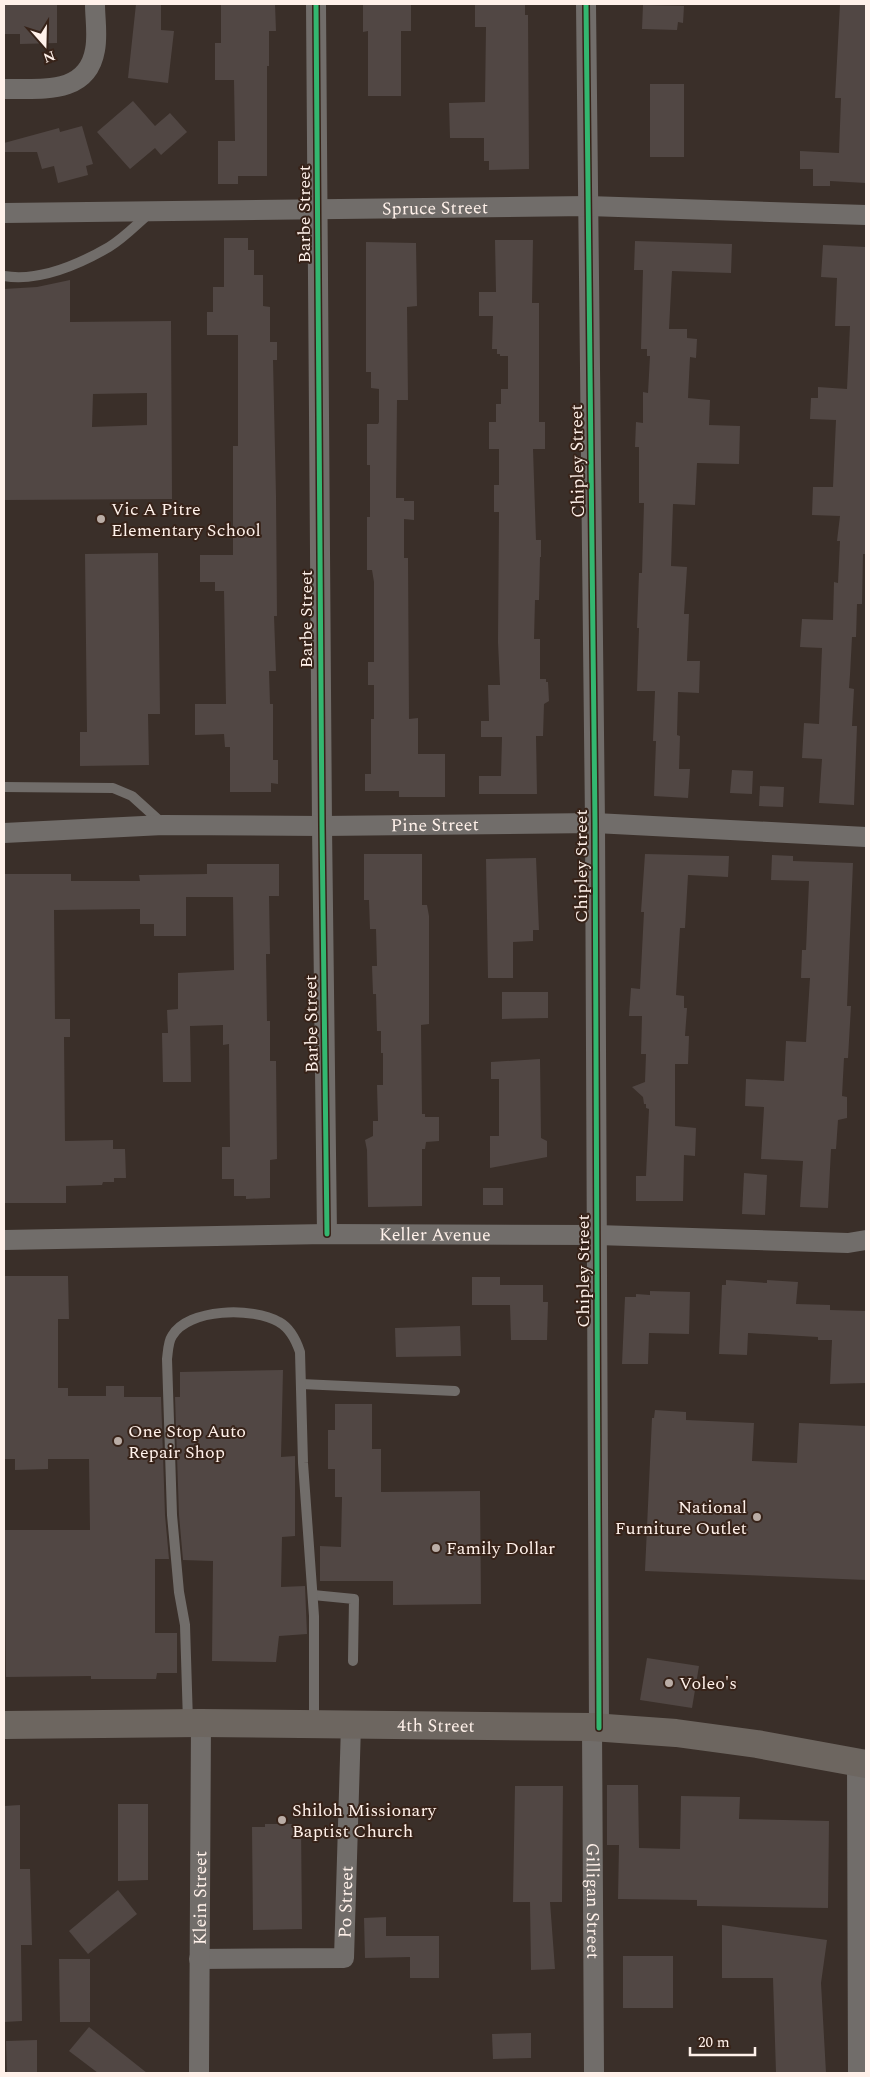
<svg xmlns="http://www.w3.org/2000/svg" width="870" height="2077" font-family="Spectral,serif">
<style>
.building{fill:#514744;fill-rule:evenodd}
.lines{fill:none;stroke-linecap:round;stroke-linejoin:round}
.service{stroke:#716d6a;stroke-width:10}
.minor{stroke:#716d6a;stroke-width:20}
.secondary{stroke:#6d6660;stroke-width:28}
.cycleway-casing{stroke:#372319;stroke-width:8}
.cycleway{stroke:#33b770;stroke-width:5}
.poi-dot{fill:#baada6;stroke:#372319;stroke-width:2}
.labels{text-anchor:middle;stroke-width:4;stroke-linejoin:round;paint-order:stroke}
.street-label{font-size:18px;fill:#fff1ea;stroke:#372319}
.poi-label{font-size:18px;fill:#fff1ea;stroke:#372319;text-anchor:start}
</style>
<rect width="100%" height="100%" fill="#3a2f29"/>
<!-- building -->
<g class="building">
<polygon points="4,4 57,4 57,43 20,44 20,34 4,34"/>
<polygon points="136,4 161,4 161,30 174,31 168,83 128,78"/>
<polygon points="221,4 275,4 276,31 269,31 269,66 267,66 267,176 238,176 238,184 218,184 218,141 235,141 234,80 215,80 215,43 221,43"/>
<polygon points="363,4 411,5 411,31 401,31 401,96 368,96 368,31 363,32"/>
<polygon points="475,4 525,4 525,15 528,15 529,169 489,170 489,161 484,161 484,138 450,138 449,103 485,102 486,27 475,27"/>
<polygon points="840,4 866,4 866,183 830,181 830,186 813,186 813,169 800,169 800,151 839,153 841,98 835,98"/>
<polygon points="643,5 684,6 683,23 678,22 677,30 642,29"/>
<rect x="650" y="84" width="34" height="73"/>
<polygon points="133,101 155,126 170,113 187,132 161,155 155,148 130,169 97,132"/>
<polygon points="82,126 93,164 86,166 88,175 58,183 54,166 42,169 37,152 4,152 4,143 59,128 60,132"/>
<polygon points="224,238 248,238 248,250 254,250 254,275 263,275 263,306 270,307 270,342 277,342 277,360 273,360 276,496 277,616 274,616 276,671 269,671 270,704 273,704 273,760 278,760 278,784 271,783 271,792 230,792 230,747 225,747 224,734 195,735 195,704 226,704 224,591 215,591 215,582 200,582 200,555 233,555 233,446 238,446 238,335 207,335 207,312 213,312 213,287 224,287"/>
<polygon points="495,240 533,240 532,303 539,303 539,422 545,422 545,449 533,449 536,540 541,540 541,557 540,557 539,600 535,600 534,639 540,639 540,679 546,679 546,682 548,682 549,701 544,704 543,736 536,736 537,794 479,794 479,776 501,776 502,737 481,737 481,721 489,721 488,685 500,685 498,642 499,512 494,512 494,485 499,485 499,449 489,449 489,422 496,422 496,404 501,404 501,389 508,389 508,356 500,356 500,354 497,354 497,349 492,349 493,316 479,316 479,292 496,292"/>
<polygon points="635,241 732,244 731,273 672,271 669,329 687,329 687,338 697,339 696,358 690,357 688,398 710,400 709,425 740,426 739,464 697,463 695,505 673,504 671,566 687,567 684,614 689,614 687,661 700,661 699,693 678,692 677,735 680,736 679,769 690,769 688,798 654,796 656,741 653,741 655,691 637,691 639,628 637,628 639,573 642,573 644,503 639,503 639,447 635,447 636,422 643,423 643,392 648,393 650,356 647,356 647,349 641,349 643,270 634,270"/>
<polygon points="366,242 416,243 417,306 407,307 408,400 397,400 396,498 404,498 404,501 414,501 414,520 404,519 404,558 408,558 409,719 418,718 418,754 445,754 445,797 399,797 399,791 365,791 365,774 371,774 371,719 374,719 374,685 368,685 368,662 374,662 374,582 372,570 367,570 367,517 370,517 370,465 367,465 367,424 378,424 379,422 379,389 371,388 371,372 366,372"/>
<polygon points="823,245 866,247 866,554 863,554 862,604 857,604 856,637 852,637 850,675 849,688 854,689 852,726 857,726 854,805 819,803 822,759 802,758 804,723 819,724 822,648 800,647 802,619 833,620 834,582 838,583 840,541 837,541 840,516 812,515 813,487 833,487 836,420 810,419 811,398 818,398 818,387 847,389 850,326 835,326 837,278 821,277"/>
<path d="M 70,280 L 70,322 L 171,321 L 172,499 L 4,500 L 4,289 L 37,287 ZM 147,393 L 147,425 L 92,427 L 93,394 Z"/>
<polygon points="158,553 160,714 148,714 149,765 80,766 80,732 87,732 85,554"/>
<polygon points="732,770 753,771 752,794 730,793"/>
<polygon points="760,786 784,787 783,807 759,806"/>
<polygon points="364,854 422,854 422,905 427,905 429,916 429,1024 421,1025 422,1114 425,1114 425,1117 439,1117 439,1141 426,1142 425,1149 422,1149 422,1206 368,1207 367,1150 365,1140 373,1136 373,1121 378,1121 377,1085 383,1085 383,1053 381,1053 381,1031 377,1031 376,994 373,994 372,966 377,966 376,929 370,929 369,900 364,900"/>
<polygon points="645,854 729,856 728,877 688,875 685,928 680,928 676,995 684,996 684,1008 687,1008 685,1036 689,1036 688,1064 675,1064 675,1126 696,1128 695,1156 684,1155 683,1201 636,1201 636,1176 646,1176 649,1109 646,1108 646,1104 644,1104 643,1097 632,1087 645,1082 646,1054 641,1054 642,1016 629,1016 631,988 640,989 644,912 641,912"/>
<polygon points="772,855 793,856 793,861 853,863 847,1006 851,1006 848,1058 844,1058 842,1096 847,1097 847,1118 838,1120 836,1149 831,1149 828,1208 800,1207 803,1161 761,1159 764,1107 745,1106 746,1079 784,1081 786,1041 806,1042 810,978 801,978 802,950 806,950 809,881 771,880"/>
<polygon points="536,858 539,930 533,930 533,941 513,942 513,978 488,978 486,859"/>
<polygon points="207,864 279,864 279,896 269,896 270,954 266,954 267,1021 270,1021 270,1061 276,1061 277,1159 270,1160 270,1198 246,1199 246,1196 234,1196 234,1179 222,1179 222,1147 230,1147 229,1044 223,1045 223,1025 190,1026 191,1082 163,1082 162,1033 168,1033 167,1010 178,1009 178,973 234,970 233,897 186,897 186,936 154,936 154,924 140,924 140,909 54,910 55,1019 70,1019 70,1037 64,1037 65,1141 113,1140 113,1149 125,1149 126,1178 114,1178 114,1182 103,1182 102,1185 66,1186 66,1203 4,1203 4,874 71,874 71,881 140,881 139,875 207,874"/>
<polygon points="502,992 548,992 548,1018 502,1019"/>
<polygon points="540,1059 541,1138 547,1141 547,1157 490,1168 490,1136 499,1136 499,1079 491,1079 491,1062"/>
<polygon points="744,1173 767,1175 765,1215 742,1214"/>
<rect x="483" y="1188" width="20" height="17"/>
<polygon points="4,1276 68,1276 69,1319 58,1319 58,1388 68,1388 68,1396 106,1396 106,1386 124,1386 124,1397 161,1397 165,1515 169,1559 155,1559 155,1633 177,1633 177,1673 157,1673 156,1679 91,1679 91,1676 6,1677 4,1530 90,1530 89,1459 48,1459 48,1469 15,1470 15,1459 4,1459"/>
<polygon points="472,1277 500,1277 500,1285 543,1285 543,1302 548,1302 547,1340 511,1340 510,1305 472,1305"/>
<polygon points="726,1280 767,1283 767,1280 798,1282 796,1304 830,1305 830,1310 866,1311 866,1383 830,1384 832,1340 818,1340 818,1337 748,1333 747,1355 719,1354 722,1285 726,1285"/>
<polygon points="650,1291 690,1292 689,1334 649,1333 648,1364 622,1364 625,1297 636,1297 636,1294 650,1295"/>
<polygon points="460,1326 461,1356 396,1357 395,1328"/>
<polygon points="283,1370 281,1457 295,1456 295,1536 282,1537 281,1587 305,1586 307,1634 279,1636 276,1662 212,1661 213,1561 183,1560 179,1515 175,1397 180,1397 180,1372"/>
<polygon points="335,1404 372,1404 372,1449 381,1449 381,1492 480,1491 481,1604 393,1605 393,1581 320,1581 320,1546 341,1547 342,1497 335,1497 335,1469 328,1469 328,1430 335,1430"/>
<polygon points="655,1410 686,1412 686,1420 754,1423 752,1461 797,1463 799,1423 866,1426 866,1580 645,1571 652,1418 654,1418"/>
<polygon points="647,1658 699,1666 692,1708 640,1700"/>
<polygon points="607,1785 638,1785 639,1848 680,1849 681,1796 740,1797 739,1819 829,1821 828,1908 697,1906 697,1900 618,1899 619,1845 607,1845"/>
<polygon points="515,1786 563,1786 562,1902 550,1902 555,1969 531,1970 530,1902 513,1902"/>
<polygon points="118,1804 148,1804 148,1880 118,1881"/>
<polygon points="20,1805 20,1869 30,1869 32,1945 21,1945 22,2021 4,2022 4,1806"/>
<polygon points="265,1824 301,1824 302,1929 253,1930 252,1827 265,1827"/>
<polygon points="118,1890 137,1914 88,1954 69,1931"/>
<polygon points="386,1917 386,1936 439,1936 439,1978 410,1978 410,1957 365,1958 364,1918"/>
<polygon points="722,1925 827,1940 821,1983 826,2073 776,2073 773,1978 722,1978"/>
<rect x="623" y="1956" width="50" height="52"/>
<polygon points="59,1959 90,1959 90,2022 60,2022"/>
<polygon points="89,2027 147,2073 98,2073 69,2051"/>
<polygon points="531,2033 531,2058 493,2059 492,2034"/>
<polygon points="37,2040 37,2073 7,2073 6,2041"/>
</g>
<g class="lines">
<!-- service -->
<g class="service">
<path d="M 4,276 C 40,282 78,265 109,247 C 124,238 137,224 150,213"/>
<polyline points="4,787 113,788 132,796 163,824"/>
<polyline points="301,1384 455,1391"/>
<polyline points="313,1595 354,1599 353,1661"/>
<path d="M 188,1722 L 185,1625 L 179,1592 L 172,1515 L 167,1359 C 168,1352 168,1342 172,1336 C 188,1308 253,1307 279,1322 C 290,1328 296,1340 300,1352 L 303,1463 L 314,1616 L 314,1723"/>
</g>
<!-- minor -->
<g class="minor">
<polyline points="316,4 322,826 327,1234"/>
<polyline points="586,4 595,823 599,1728"/>
<path d="M 4,89 C 40,88 87,96 95,50 C 98,35 95,19 95,4"/>
<path id="s1" d="M 4,213 L 588,206 L 866,215"/>
<path id="s2" d="M 4,833 L 163,825 L 322,826 L 595,823 L 866,837"/>
<path id="s3" d="M 4,1240 L 327,1234 L 597,1235 L 848,1243 L 866,1240"/>
<path id="s4" d="M 592,1727 L 594,2073"/>
<polyline points="857,1762 858,2073"/>
<path id="s5" d="M 199,1959 L 344,1958 L 351,1725"/>
<path id="s6" d="M 199,2073 L 201,1723"/>
</g>
<!-- secondary -->
<path class="secondary" id="s7" d="M 4,1725 L 201,1723 L 592,1727 L 676,1733 L 757,1744 L 866,1764"/>
<!-- cycleway casing -->
<g class="cycleway-casing">
<g id="cycleway">
<polyline points="316,4 322,826 327,1234"/>
<polyline points="586,4 595,823 599,1728"/>
</g>
</g>
<!-- cycleway -->
<use href="#cycleway" class="cycleway"/>
</g>
<!-- markers -->
<g class="poi-dot">
<circle cx="101" cy="519" r="5"/>
<circle cx="118" cy="1441" r="5"/>
<circle cx="757" cy="1517" r="5"/>
<circle cx="436" cy="1548" r="5"/>
<circle cx="669" cy="1683" r="5"/>
<circle cx="282" cy="1820" r="5"/>
</g>
<g class="labels">
<!-- street labels -->
<g class="street-label">
<text dy="6" stroke="none"><textPath href="#s1" startOffset="431">Spruce Street</textPath></text>
<text transform="translate(304 214) rotate(-90)" y="6">Barbe Street</text>
<text transform="translate(577 461) rotate(-91)" y="6">Chipley Street</text>
<text transform="translate(306 619) rotate(-90)" y="6">Barbe Street</text>
<text dy="6" stroke="none"><textPath href="#s2" startOffset="431">Pine Street</textPath></text>
<text transform="translate(581 866) rotate(-90)" y="6">Chipley Street</text>
<text transform="translate(311 1024) rotate(-91)" y="6">Barbe Street</text>
<text dy="6" stroke="none"><textPath href="#s3" startOffset="431">Keller Avenue</textPath></text>
<text transform="translate(583 1271) rotate(-90)" y="6">Chipley Street</text>
<text dy="6" stroke="none"><textPath href="#s7" startOffset="432">4th Street</textPath></text>
<text dy="6" stroke="none"><textPath href="#s6" startOffset="175">Klein Street</textPath></text>
<text dy="6" stroke="none"><textPath href="#s4" startOffset="174">Gilligan Street</textPath></text>
<text dy="6" stroke="none"><textPath href="#s5" startOffset="201">Po Street</textPath></text>
</g>
<!-- poi labels -->
<g class="poi-label">
<text x="111" y="515">Vic A Pitre<tspan x="111" dy="21">Elementary School</tspan></text>
<text x="128" y="1437">One Stop Auto<tspan x="128" dy="21">Repair Shop</tspan></text>
<text x="747" y="1513" text-anchor="end">National<tspan x="747" dy="21">Furniture Outlet</tspan></text>
<text x="446" y="1554">Family Dollar</text>
<text x="679" y="1689">Voleo's</text>
<text x="292" y="1816">Shiloh Missionary<tspan x="292" dy="21">Baptist Church</tspan></text>
</g>
</g>
<!-- border -->
<rect width="870" height="2077" fill="none" stroke="#fff1ea" stroke-width="10"/>
<!-- north arrow -->
<g transform="translate(45 45) rotate(160)" stroke="#372319" stroke-width="4" paint-order="stroke">
<path d="M0-4L9 19L0 12L-9 19Z" fill="#fff1ea"/>
<text y="-8" font-size="14" font-weight="bold" text-anchor="middle" fill="#fff1ea">N</text>
</g>
<!-- scale -->
<path d="M690 2047v8h65v-8" fill="none" stroke="#fff1ea" stroke-width="2.5"/>
<text x="698" y="2047" font-size="15" fill="#fff1ea" stroke="#372319" stroke-width="4" paint-order="stroke">20 m</text>
</svg>
